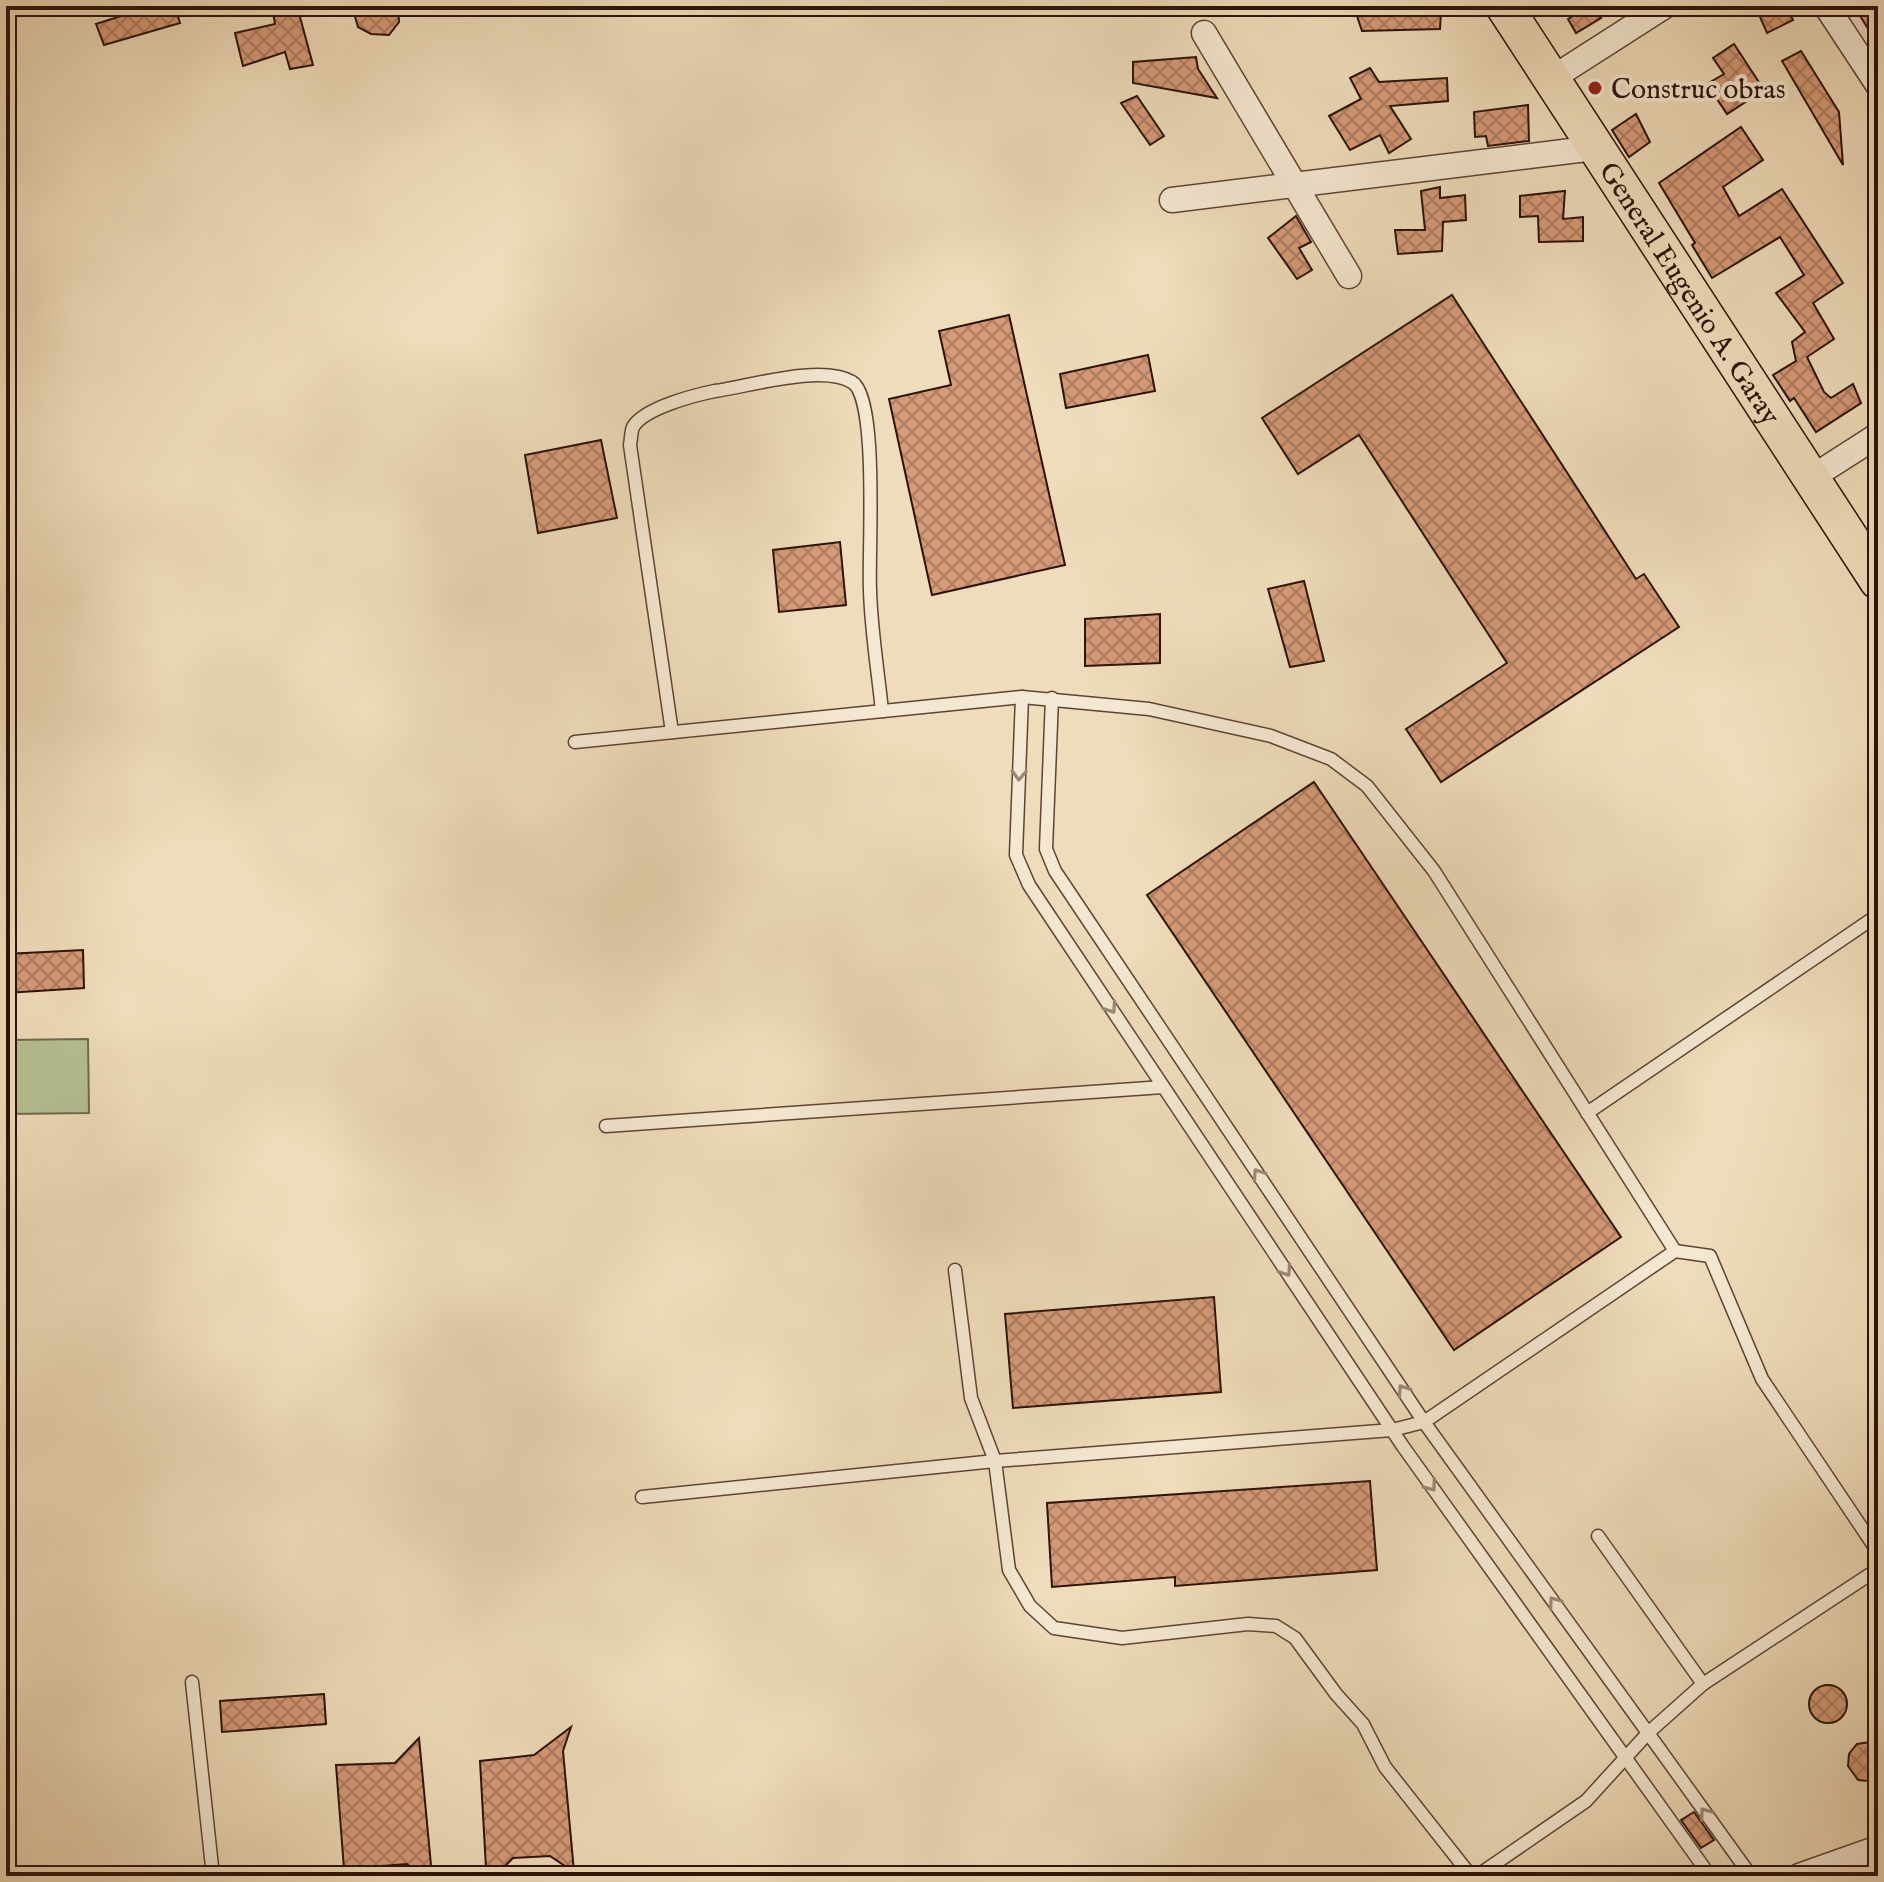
<svg xmlns="http://www.w3.org/2000/svg" width="1884" height="1882" font-family="'IM FELL English',serif">
<style>
.pitch{fill:#b5c192;stroke:#706a4e;stroke-width:2}
.building{fill:url(#building-cross-hatch);stroke:#2c1209;stroke-width:2}
.lines{fill:none;stroke-linecap:round;stroke-linejoin:round}
.lane-casing{stroke:#5d4435;stroke-width:15}
.street-casing{stroke:#5d4435;stroke-width:27}
.primary-casing{stroke:#2c1209;stroke-width:39}
.lane{stroke:#f5e8d2;stroke-width:12}
.street{stroke:#f5e8d2;stroke-width:24}
.primary{stroke:#efdcba;stroke-width:36}
.oneway{stroke:#9b8878}
.poi-dot{fill:#8f2418;stroke:#f5e8d2;stroke-width:3}
.labels{text-anchor:middle;stroke-width:8;stroke-linejoin:round;paint-order:stroke}
.poi-label{font-size:28px;fill:#2c1209;stroke:#f5e8d2;text-anchor:start}
.street-label{font-size:28px;fill:#2c1209;stroke:#f5e8d2}
</style>
<defs>
<pattern id="building-cross-hatch" width="8" height="8" patternUnits="userSpaceOnUse" patternTransform="scale(2)"><rect width="8" height="8" fill="#d59a77"/><path d="M0 0l8 8M0 8l8-8" fill="none" stroke="#ad7c60"/></pattern>
</defs>
<rect width="100%" height="100%" fill="#efdcba"/>
<filter id="stains"><feTurbulence type="fractalNoise" baseFrequency=".0025" numOctaves="4"/><feColorMatrix values="0 0 0 0 .2 0 0 0 0 .09 0 0 0 0 .02 0 0 0 .5 -.17"/></filter>
<radialGradient id="worn" r=".72"><stop offset=".6" stop-color="#630" stop-opacity="0"/><stop offset="1" stop-color="#630" stop-opacity=".3"/></radialGradient>
<!-- pitch -->
<polygon class="pitch" points="88,1039 89,1113 6,1114 6,1040"/>
<!-- building -->
<g class="building">
<polygon points="153,6 175,6 180,23 104,45 96,24"/>
<polygon points="272,6 297,6 313,65 290,69 285,52 243,66 235,33 275,24"/>
<polygon points="352,6 398,6 399,22 389,35 371,34 358,27"/>
<polygon points="1590,6 1601,18 1576,33 1568,19"/>
<polygon points="1778,6 1786,6 1793,20 1767,33 1760,17"/>
<polygon points="1872,6 1878,6 1878,45 1859,14"/>
<polygon points="1355,10 1441,11 1440,29 1362,31"/>
<polygon points="1734,44 1764,90 1727,114 1707,84 1724,74 1713,58"/>
<polygon points="1801,51 1839,112 1843,165 1782,61"/>
<polygon points="1196,57 1198,69 1217,98 1133,83 1133,62"/>
<polygon points="1370,68 1379,82 1447,78 1448,101 1390,106 1411,139 1389,153 1380,135 1350,150 1329,116 1361,99 1350,78"/>
<polygon points="1137,96 1164,136 1150,145 1121,103"/>
<polygon points="1528,105 1529,141 1488,146 1486,136 1475,137 1474,112"/>
<polygon points="1636,114 1650,142 1629,157 1612,130"/>
<polygon points="1741,127 1763,160 1723,187 1739,216 1782,189 1843,283 1813,303 1834,339 1807,357 1824,392 1831,398 1853,384 1861,403 1816,432 1794,398 1790,401 1773,375 1796,361 1792,342 1805,332 1776,293 1804,275 1780,237 1712,278 1692,245 1695,243 1659,183"/>
<polygon points="1440,187 1440,198 1465,195 1466,220 1443,222 1442,251 1398,254 1395,230 1425,230 1421,191"/>
<polygon points="1565,191 1563,219 1583,217 1583,241 1539,242 1538,216 1520,217 1520,196"/>
<polygon points="1296,216 1311,242 1299,248 1312,270 1297,279 1268,238"/>
<polygon points="1452,295 1636,579 1644,574 1679,627 1441,782 1406,729 1507,663 1359,435 1298,474 1262,418"/>
<polygon points="1009,315 1065,565 932,595 889,399 951,385 939,331"/>
<polygon points="1148,355 1155,391 1066,408 1060,374"/>
<polygon points="601,440 617,518 538,533 525,455"/>
<polygon points="840,542 846,605 779,612 773,550"/>
<polygon points="1304,581 1324,661 1290,667 1268,589"/>
<polygon points="1160,614 1160,663 1085,666 1085,619"/>
<polygon points="1314,782 1621,1237 1454,1350 1147,895"/>
<polygon points="83,950 84,988 6,993 6,954"/>
<polygon points="1214,1297 1221,1392 1013,1408 1005,1314"/>
<polygon points="1370,1481 1377,1570 1175,1586 1175,1577 1052,1587 1047,1503"/>
<circle cx="1828" cy="1704" r="19"/>
<polygon points="324,1694 326,1724 222,1732 220,1701"/>
<polygon points="571,1727 563,1751 574,1872 550,1856 513,1858 497,1874 486,1868 480,1761 534,1755"/>
<polygon points="419,1738 432,1876 419,1876 407,1864 344,1869 336,1765 395,1763"/>
<polygon points="1878,1741 1878,1782 1858,1780 1848,1766 1849,1754 1857,1744"/>
<polygon points="1694,1812 1714,1840 1701,1848 1681,1820"/>
</g>
<g class="lines">
<!-- lane casing -->
<g class="lane-casing">
<g id="lane">
<polyline points="1022,697 1016,855 1029,885 1402,1445 1710,1876"/>
<polyline points="1052,698 1046,849 1055,871 1424,1422 1751,1876"/>
<path d="M 672,732 L 630,445 C 631,440 631,432 633,427 C 644,408 695,395 715,391 C 750,386 822,364 852,382 C 879,398 868,556 870,590 C 871,630 878,671 882,711"/>
<polyline points="575,742 1022,697 1149,709 1271,736 1331,759 1367,786 1434,871 1675,1251 1710,1256 1762,1379 1878,1552"/>
<polyline points="1587,1113 1878,915"/>
<polyline points="606,1126 1163,1087"/>
<polyline points="955,1270 971,1398 995,1461 1009,1570 1030,1606 1054,1628 1122,1638 1248,1624 1276,1626 1295,1638 1336,1694 1363,1724 1385,1767 1471,1876"/>
<polyline points="642,1497 995,1461 1392,1430 1424,1422 1675,1251"/>
<polyline points="1598,1536 1703,1684"/>
<polyline points="192,1682 213,1876"/>
<polyline points="1477,1876 1586,1801 1648,1733 1703,1684 1878,1569"/>
</g>
</g>
<!-- street casing -->
<g class="street-casing">
<g id="street">
<polyline points="1826,6 1878,85"/>
<polyline points="1204,33 1349,276"/>
<polyline points="1551,79 1665,6"/>
<polyline points="1172,200 1595,148"/>
<polyline points="1811,478 1878,435"/>
<polyline points="1799,1876 1878,1848"/>
</g>
</g>
<!-- primary casing -->
<g class="primary-casing">
<g id="primary">
<path id="s1" d="M 1504,6 L 1878,581"/>
</g>
</g>
<!-- lane -->
<use href="#lane" class="lane"/>
<!-- street -->
<use href="#street" class="street"/>
<!-- primary -->
<use href="#primary" class="primary"/>
</g>
<!-- one-way arrows -->
<defs><path id="oneway-chevron" d="M-2-3.5L2.5 0L-2 3.5" fill="none" stroke-width="1.6" stroke-linecap="round" stroke-linejoin="round" transform="scale(2)"/></defs>
<g class="oneway">
<use href="#oneway-chevron" transform="translate(1019 775) rotate(92)"/>
<use href="#oneway-chevron" transform="translate(1111 1008) rotate(56)"/>
<use href="#oneway-chevron" transform="translate(1258 1174) rotate(-124)"/>
<use href="#oneway-chevron" transform="translate(1286 1271) rotate(56)"/>
<use href="#oneway-chevron" transform="translate(1403 1390) rotate(-124)"/>
<use href="#oneway-chevron" transform="translate(1431 1486) rotate(54)"/>
<use href="#oneway-chevron" transform="translate(1554 1602) rotate(-126)"/>
<use href="#oneway-chevron" transform="translate(1705 1813) rotate(-126)"/>
</g>
<!-- markers -->
<circle class="poi-dot" cx="1595" cy="88" r="8"/>
<g class="labels">
<!-- poi labels -->
<g class="poi-label">
<text x="1611" y="98">Construc obras</text>
</g>
<!-- street labels -->
<g class="street-label">
<text dy="10" stroke="none"><textPath href="#s1" startOffset="342">General Eugenio A. Garay</textPath></text>
</g>
</g>
<!-- margin -->
<rect width="1884" height="1882" fill="none" stroke="#efdcba" stroke-width="32"/>
<rect x="8" y="8" width="1868" height="1866" fill="none" stroke="#2c1209" stroke-width="4"/>
<rect x="16" y="16" width="1852" height="1850" fill="none" stroke="#2c1209" stroke-width="2"/>
<rect width="100%" height="100%" filter="url(#stains)"/>
<rect width="100%" height="100%" fill="url(#worn)"/>
</svg>
